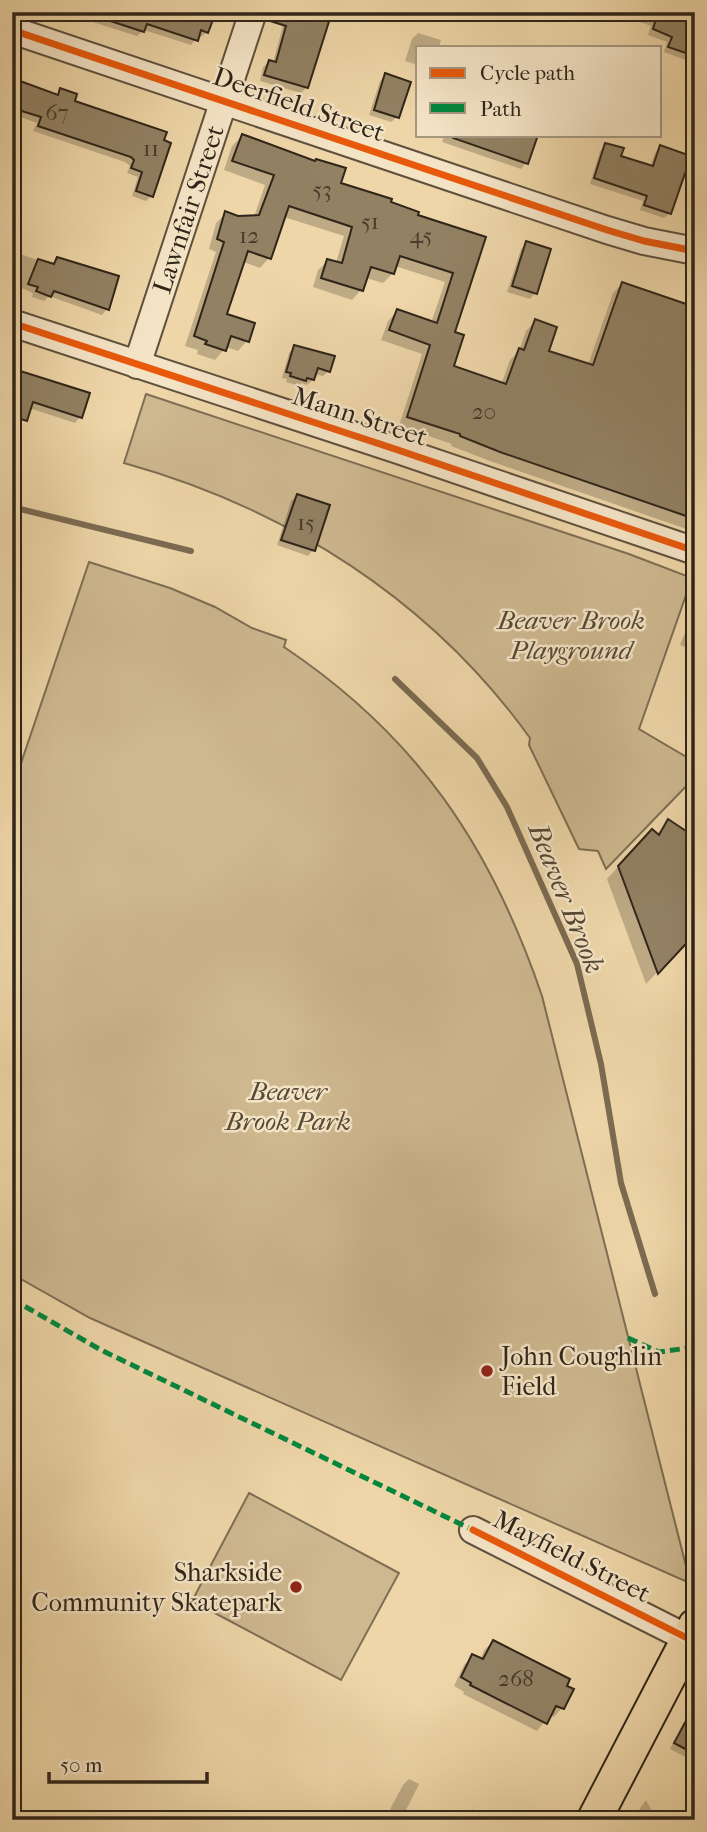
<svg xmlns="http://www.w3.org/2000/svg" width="707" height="1832" font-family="'IM FELL French Canon',serif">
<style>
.green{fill:#ceb890;stroke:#7e6e54;stroke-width:2}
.shadow{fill:#0003}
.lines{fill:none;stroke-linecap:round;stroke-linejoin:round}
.stream{stroke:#7b6b51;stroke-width:6}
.building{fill:#928163;stroke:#2f2519;stroke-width:2}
.minor-casing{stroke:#5f513d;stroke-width:30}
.major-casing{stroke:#2f2519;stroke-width:37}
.minor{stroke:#f4e4c6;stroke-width:26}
.major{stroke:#eed6a8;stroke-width:33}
.quiet{stroke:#00873e;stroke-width:5;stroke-dasharray:10 5;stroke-linecap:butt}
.cycleway-casing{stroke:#f4e4c6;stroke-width:11}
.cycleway{stroke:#e8590c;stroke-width:7}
.poi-dot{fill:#8f2418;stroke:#f4e4c6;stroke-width:2.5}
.labels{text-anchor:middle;stroke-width:5;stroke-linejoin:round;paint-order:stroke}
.number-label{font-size:23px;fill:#483c2c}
.street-label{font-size:26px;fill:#2f2519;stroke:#f4e4c6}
.park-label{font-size:26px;font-style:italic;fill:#574a37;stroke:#f4e4c6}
.poi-label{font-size:26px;fill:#2f2519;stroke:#f4e4c6;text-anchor:start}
.water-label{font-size:28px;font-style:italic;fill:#554835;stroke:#f4e4c6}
</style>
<rect width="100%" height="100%" fill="#eed6a8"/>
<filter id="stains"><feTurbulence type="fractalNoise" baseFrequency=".00286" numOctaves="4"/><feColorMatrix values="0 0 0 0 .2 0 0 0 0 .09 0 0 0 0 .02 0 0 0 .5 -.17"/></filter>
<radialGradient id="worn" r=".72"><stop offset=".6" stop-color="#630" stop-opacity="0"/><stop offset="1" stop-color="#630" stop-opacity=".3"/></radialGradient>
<!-- green -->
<g class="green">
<path d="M 146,394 L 629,554 L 692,578 L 639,729 L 695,762 L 695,777 L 606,869 L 598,851 L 579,849 L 529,745 L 530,738 C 431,600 286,508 124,463 Z"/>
<path d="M 89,562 L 170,588 L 215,607 L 252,628 L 286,640 L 284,647 C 417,736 491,846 542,996 L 688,1574 L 685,1581 L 90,1318 L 12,1274 L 12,790 Z"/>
<polygon points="249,1493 399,1573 341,1680 192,1601"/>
</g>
<!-- shadow -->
<g class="shadow">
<polygon points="82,12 205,12 207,32 201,37 198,36 191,45 144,30 137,36 80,18"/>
<polygon points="290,12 307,87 301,93 260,81 263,67 269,62 273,63 284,21"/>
<polygon points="594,12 695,12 695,71 688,69 691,62 664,52 667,42 648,35 651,26 620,15 615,20"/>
<polygon points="418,33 441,40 439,47 418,47 418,65 405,61 412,39"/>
<polygon points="386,75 397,117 391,122 369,115 380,81"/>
<polygon points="12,81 56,96 61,90 72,102 165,133 151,196 146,201 132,196 138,177 127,173 130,166 125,162 33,131 37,123 12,114"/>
<polygon points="444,135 536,135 526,163 521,169 442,142"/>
<polygon points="242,136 338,185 416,216 484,238 453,333 452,367 501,385 510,360 519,351 526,331 535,321 547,352 588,365 613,293 622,284 695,309 695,532 490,461 451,446 452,444 399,426 422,354 381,340 388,321 397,311 431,323 445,282 395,266 392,274 383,283 366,278 361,290 352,300 313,287 318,270 328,261 336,263 344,236 284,217 269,258 260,268 243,262 225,315 247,341 238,351 226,347 215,360 197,354 198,350 185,346 216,252 209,249 216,223 226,213 237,217 254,217 265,185 224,170 232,146"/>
<polygon points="606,145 619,157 650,167 655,153 660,147 670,213 664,218 640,210 643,201 590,184 600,151"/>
<polygon points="527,243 535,293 530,299 507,292 521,249"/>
<polygon points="12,251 51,265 57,259 117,277 107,309 102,315 49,296 44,301 32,297 33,293 12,284"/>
<polygon points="295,347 329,371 323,376 314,374 313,380 307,385 301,383 299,386 286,382 287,379 282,378 289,353"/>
<polygon points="12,370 87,394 80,417 75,423 29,408 26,416 21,422 12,418"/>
<polygon points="297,496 313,550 308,556 277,545 291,501"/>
<polygon points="695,608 695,651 680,645"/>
<polygon points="668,821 695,932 646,984 607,879 641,842 656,835"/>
<polygon points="493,1642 562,1708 554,1717 550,1715 537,1731 463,1694 464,1692 454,1686 464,1665 473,1656 480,1660 484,1650"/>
<polygon points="688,1720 695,1724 695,1762 670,1749 682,1726"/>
<polygon points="409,1779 419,1784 401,1820 375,1820 381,1814 386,1817 403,1785"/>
<polygon points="646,1800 652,1811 670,1820 632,1820"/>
<polygon points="472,1809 492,1820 463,1820"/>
</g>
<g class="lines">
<!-- stream -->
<g class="stream">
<polyline points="12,507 191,551"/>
<polyline points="395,679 477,758 507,807 577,964 601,1064 621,1183 655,1294"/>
</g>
</g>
<!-- building -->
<g class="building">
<polygon points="95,12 198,12 214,17 208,33 201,30 198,41 147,24 144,32 95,16"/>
<polygon points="268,12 332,12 308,88 264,75 269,60 276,62 286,26 267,20"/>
<polygon points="658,12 695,12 695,56 668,47 672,37 653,29"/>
<polygon points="385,73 411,82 399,118 374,110"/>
<polygon points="12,78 58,95 60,88 77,94 75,101 167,132 164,140 171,143 153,197 136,191 142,172 131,168 134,160 131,157 38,126 41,117 12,108"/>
<polygon points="242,134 315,161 316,159 346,168 341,183 392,199 391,202 419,212 418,215 486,237 455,332 464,335 454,366 506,384 519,348 524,350 535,319 557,327 549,351 593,365 622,282 695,307 695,519 500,452 460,436 460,434 407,417 430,345 389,330 397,309 437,323 453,273 400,256 394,274 371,267 363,291 321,278 327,259 342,263 352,227 289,206 271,259 248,251 227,314 255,323 249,342 231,336 226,351 205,344 207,341 194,336 224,242 217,239 225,211 238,216 259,215 274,175 232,161"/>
<polygon points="454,135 538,135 528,164 453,138"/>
<polygon points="605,143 624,148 621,156 653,166 660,145 691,156 671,214 644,205 647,196 594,178"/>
<polygon points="526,241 551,249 537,294 512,286"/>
<polygon points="57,257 119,276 109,310 54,291 51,297 36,291 38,287 28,284 38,259 54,264"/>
<polygon points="294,345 335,356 330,372 318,368 314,380 307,378 306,381 290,376 291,373 286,372"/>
<polygon points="17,370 90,393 82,418 33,402 27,421 12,416 12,386"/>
<polygon points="297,494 330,505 315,551 281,540"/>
<polygon points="668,819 695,837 695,934 658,974 618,866 652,829 659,835"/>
<polygon points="493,1640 570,1679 567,1686 574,1689 564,1709 556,1706 547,1724 470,1685 471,1683 461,1677 472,1654 483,1659"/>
<polygon points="695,1704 695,1754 674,1743"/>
</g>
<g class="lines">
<!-- minor casing -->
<g class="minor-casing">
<g id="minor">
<polyline points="12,30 607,230 644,241 695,251"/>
<polyline points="12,323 395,449 695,551"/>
<path id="s1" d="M 137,365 L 253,12"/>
<polyline points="473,1530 689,1639"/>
</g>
</g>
<!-- major casing -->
<g class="major-casing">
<polyline id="major" points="594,1820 695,1626"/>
</g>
<!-- minor -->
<use href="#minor" class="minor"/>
<!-- major -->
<use href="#major" class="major"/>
<!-- quiet -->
<g class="quiet">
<polyline points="12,1299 101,1350 473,1530"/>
<polyline points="628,1338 659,1352 695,1347"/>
</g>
<!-- cycleway casing -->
<g class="cycleway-casing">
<g id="cycleway">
<polyline points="12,30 607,230 644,241 695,251"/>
<polyline points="12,323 395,449 695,551"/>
<polyline points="473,1530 689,1639"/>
</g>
</g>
<!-- cycleway -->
<use href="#cycleway" class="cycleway"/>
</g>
<!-- markers -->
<g class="poi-dot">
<circle cx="487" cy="1371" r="7"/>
<circle cx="296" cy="1587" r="7"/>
</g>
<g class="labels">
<!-- number labels -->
<g class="number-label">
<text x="57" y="120">67</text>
<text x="151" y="156">11</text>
<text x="322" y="197">53</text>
<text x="370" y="229">51</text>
<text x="249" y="243">12</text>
<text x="421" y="243">45</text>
<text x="484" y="419">20</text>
<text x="306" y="530">15</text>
<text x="516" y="1686">268</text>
</g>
<!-- street labels -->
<g class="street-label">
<text transform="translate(299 104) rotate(19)" y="9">Deerfield Street</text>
<text dy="9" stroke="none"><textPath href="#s1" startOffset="164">Lawnfair Street</textPath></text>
<text transform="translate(360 416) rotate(18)" y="9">Mann Street</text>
<text transform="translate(572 1556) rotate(27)" y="9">Mayfield Street</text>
</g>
<!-- park labels -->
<g class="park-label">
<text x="571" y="629">Beaver Brook<tspan x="571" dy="30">Playground</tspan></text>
<text x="288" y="1100">Beaver<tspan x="288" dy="30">Brook Park</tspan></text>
</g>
<!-- poi labels -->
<g class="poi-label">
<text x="501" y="1365">John Coughlin<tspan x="501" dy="30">Field</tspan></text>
<text x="282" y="1581" text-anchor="end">Sharkside<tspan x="282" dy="30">Community Skatepark</tspan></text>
</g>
<!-- water labels -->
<g class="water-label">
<text transform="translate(567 898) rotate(68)" y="10">Beaver Brook</text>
</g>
</g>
<!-- margin -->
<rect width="707" height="1832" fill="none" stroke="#eed6a8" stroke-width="42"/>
<rect x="14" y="14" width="679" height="1804" fill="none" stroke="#2f2519" stroke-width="3.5"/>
<rect x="21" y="21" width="665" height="1790" fill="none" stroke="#2f2519" stroke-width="2"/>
<!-- legend -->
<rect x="416" y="46" width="245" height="91" fill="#f4e4c6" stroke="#a59881" stroke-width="2"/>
<rect x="430" y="68" width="35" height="10" fill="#e8590c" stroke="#a59881" stroke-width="2"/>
<text x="480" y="80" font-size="21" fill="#2f2519">Cycle path</text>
<rect x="430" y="103" width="35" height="10" fill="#00873e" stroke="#a59881" stroke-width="2"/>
<text x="480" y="116" font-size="21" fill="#2f2519">Path</text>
<!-- scale -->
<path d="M49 1772v10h158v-10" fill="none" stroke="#2f2519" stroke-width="3.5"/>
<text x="60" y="1772" font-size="21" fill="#2f2519" stroke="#f4e4c6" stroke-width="5" paint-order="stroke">50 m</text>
<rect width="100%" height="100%" filter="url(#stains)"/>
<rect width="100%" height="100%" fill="url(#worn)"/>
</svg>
